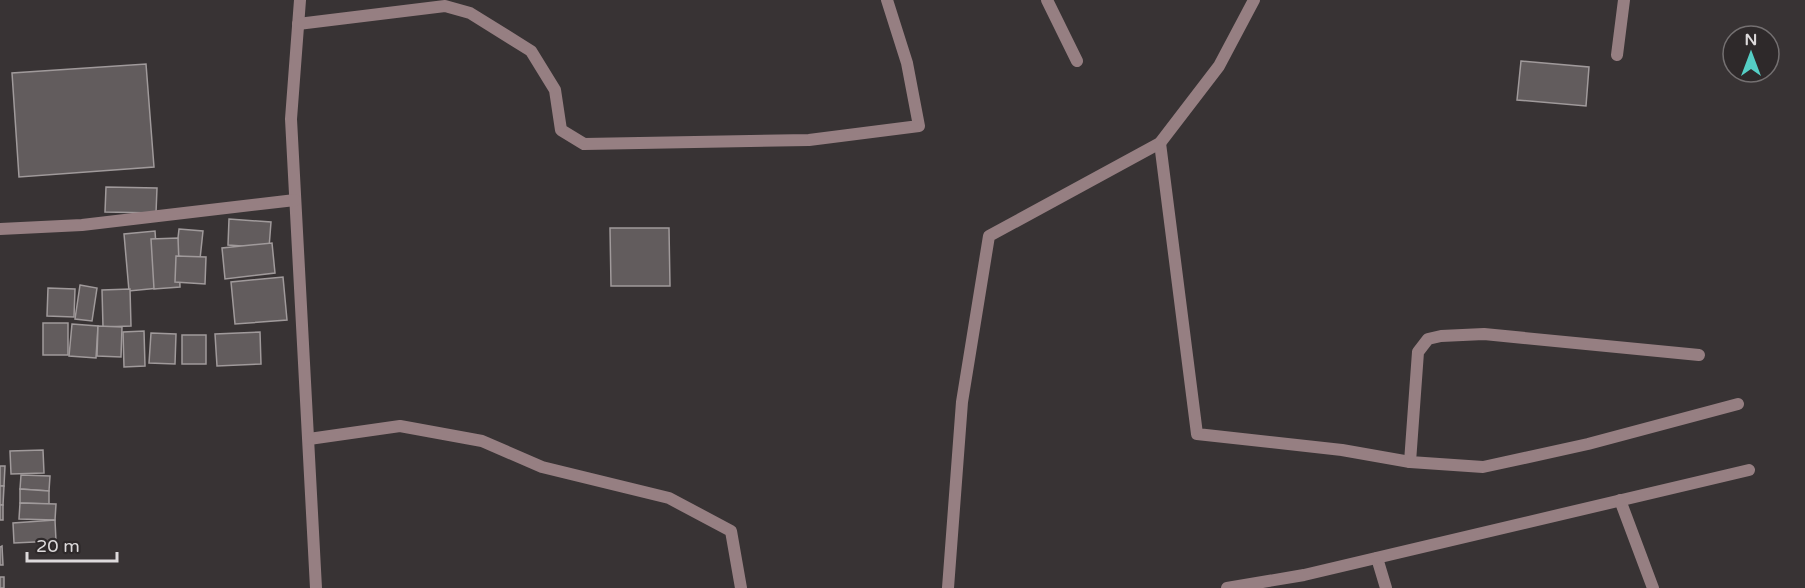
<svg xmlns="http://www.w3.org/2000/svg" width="1805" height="588" font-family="'Varela Round',sans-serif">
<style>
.building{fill:#625c5d;stroke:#a09a9b;stroke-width:1.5}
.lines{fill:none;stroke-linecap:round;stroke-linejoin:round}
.street{stroke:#967f82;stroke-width:12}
</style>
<rect width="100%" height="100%" fill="#383334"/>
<!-- building -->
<g class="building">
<polygon points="1521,61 1589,67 1586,106 1517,100"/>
<polygon points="146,64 154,167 19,177 12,73"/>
<polygon points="106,187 157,188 156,213 105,212"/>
<polygon points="229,219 271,222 269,248 228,245"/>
<polygon points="610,228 669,228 670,286 611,286"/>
<polygon points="179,229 203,231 200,259 176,256"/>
<polygon points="155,231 159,288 129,291 124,234"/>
<polygon points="178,238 180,287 154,289 151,239"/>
<polygon points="272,243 275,273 225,279 222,248"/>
<polygon points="176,256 206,257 205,284 175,282"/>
<polygon points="283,277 287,320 235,324 231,282"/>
<polygon points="80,285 97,288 92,321 75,319"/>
<polygon points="48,288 75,289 74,317 47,316"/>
<polygon points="130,289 131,326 103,327 102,290"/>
<rect x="43" y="323" width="25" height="32"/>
<polygon points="72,324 98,326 96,358 69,356"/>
<polygon points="98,326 122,327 121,357 97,356"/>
<polygon points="144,331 145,366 124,367 123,332"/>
<polygon points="260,332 261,364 217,366 215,334"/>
<polygon points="151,333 176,334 175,364 149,363"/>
<rect x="182" y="335" width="24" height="29"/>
<polygon points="43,450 44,473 11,474 10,451"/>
<polygon points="0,466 5,466 4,486 0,486"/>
<polygon points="21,475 50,476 49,491 20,489"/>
<polygon points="0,486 4,486 3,505 0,505"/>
<polygon points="20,489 49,491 49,504 20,503"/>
<polygon points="20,503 56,504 55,520 19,519"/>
<rect x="0" y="505" width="3" height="15"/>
<polygon points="55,520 56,541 14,543 13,523"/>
<polygon points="2,546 3,565 0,565 0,547"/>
<rect x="0" y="577" width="4" height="11"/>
</g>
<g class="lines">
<!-- street -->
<g class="street">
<polyline points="300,0 291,119 316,588"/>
<polyline points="1047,0 1077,61"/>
<polyline points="298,24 445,6 470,13 531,51 555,90 561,130 584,144 809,140 919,126 907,63 887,0"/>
<polyline points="1617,55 1624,0"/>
<polyline points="1160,143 1197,434 1342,450 1410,462"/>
<polyline points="0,229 82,225 295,200"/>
<polyline points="1699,355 1484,334 1441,336 1428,339 1418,352 1410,462 1483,467 1588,444 1738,404"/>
<polyline points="309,439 400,426 482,441 542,467 669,498 731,531 741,588"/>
<polyline points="1620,500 1653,588"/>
<polyline points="1377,558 1386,588"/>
<polyline points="948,588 962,402 989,236 1160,143 1219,66 1254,0"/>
<polyline points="1227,588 1304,575 1749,470"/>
</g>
</g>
<!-- north arrow -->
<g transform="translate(1751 54)"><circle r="28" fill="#2e292a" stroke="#747071" stroke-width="1.5"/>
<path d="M0-4.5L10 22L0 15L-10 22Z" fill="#55cec5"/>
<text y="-9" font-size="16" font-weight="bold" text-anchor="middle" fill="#dddadb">N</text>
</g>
<!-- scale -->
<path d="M27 552v9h90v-9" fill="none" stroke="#dddadb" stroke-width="3"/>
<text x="36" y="552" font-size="18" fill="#dddadb" stroke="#2e292a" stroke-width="4.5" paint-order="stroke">20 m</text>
</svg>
